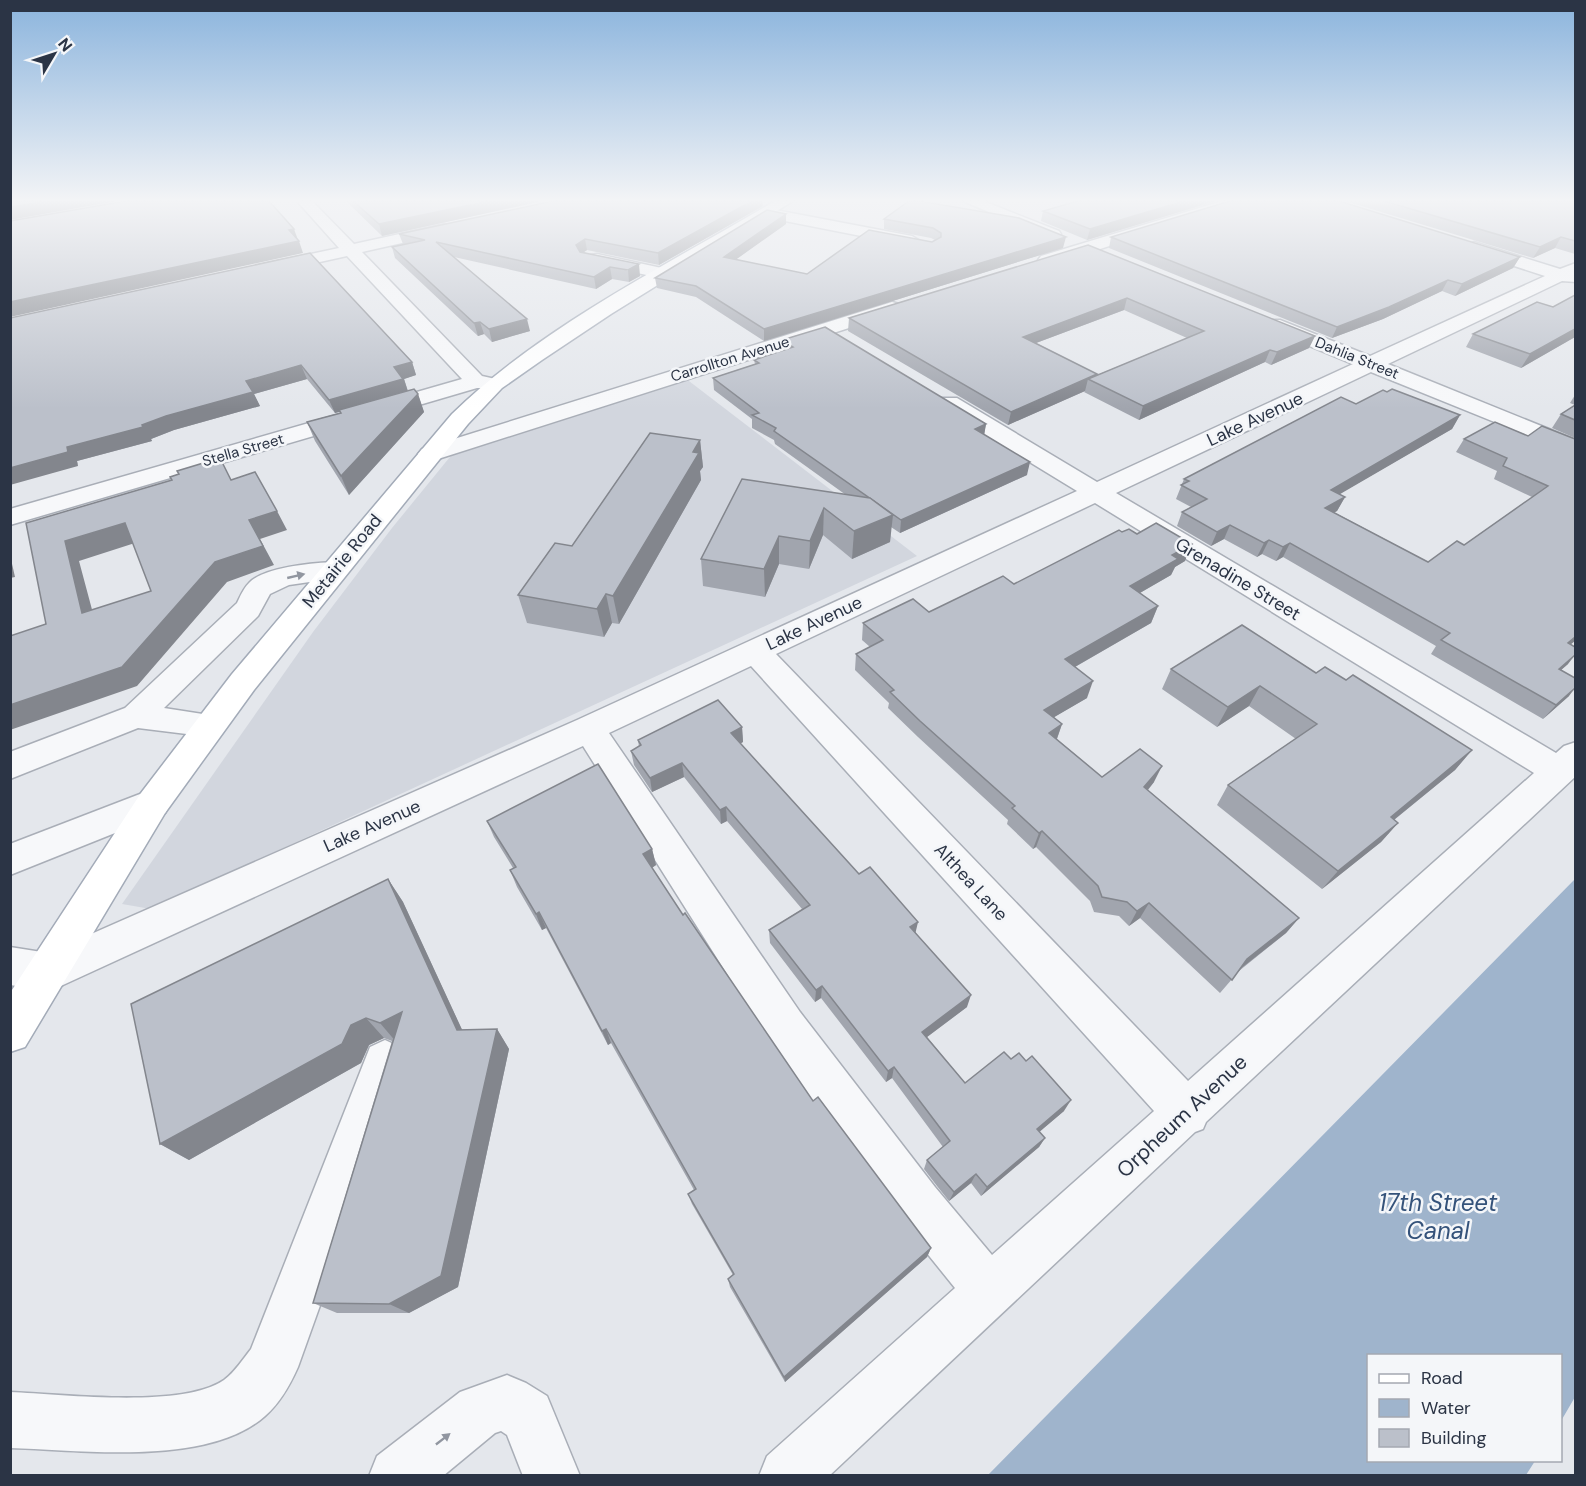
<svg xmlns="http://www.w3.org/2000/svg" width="1586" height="1486" font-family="'DM Sans',sans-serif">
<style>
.built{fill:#d2d6de}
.water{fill:#9fb4cc}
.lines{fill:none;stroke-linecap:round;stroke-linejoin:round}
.minor-casing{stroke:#a9aeb7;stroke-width:3}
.major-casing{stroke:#a3abb8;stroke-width:3}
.minor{fill:#f7f8fa;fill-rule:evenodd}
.major{fill:#fff;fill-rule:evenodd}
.wall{fill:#a1a5ae;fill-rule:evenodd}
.shaded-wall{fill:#83868d}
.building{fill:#bbc0ca;stroke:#83868d;stroke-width:1.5;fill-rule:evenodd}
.oneway{fill:#9196a0}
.labels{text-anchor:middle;stroke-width:5;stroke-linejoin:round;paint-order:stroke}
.far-street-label{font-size:15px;fill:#2b3445;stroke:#f4f6f9}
.street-label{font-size:18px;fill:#2b3445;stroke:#f4f6f9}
.near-street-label{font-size:21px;fill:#2b3445;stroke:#f4f6f9}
.near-water-label{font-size:24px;font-style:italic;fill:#34527a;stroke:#f4f6f9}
</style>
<rect width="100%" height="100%" fill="#e4e7ec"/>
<!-- built -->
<polygon class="built" points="685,378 917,556 151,909 122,904 313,632 392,528 454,452"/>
<!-- water -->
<polygon class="water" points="1575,879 1575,1397 1561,1421 1560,1356 1368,1356 1368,1460 1535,1461 1526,1475 988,1475"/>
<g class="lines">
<!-- minor casing -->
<g class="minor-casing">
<g id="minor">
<polygon points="297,201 312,201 354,244 445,224 451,226 453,229 451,232 362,252 482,376 500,380 504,384 500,388 477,388 10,525 10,509 462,379 347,256 270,273 264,272 261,268 264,264 339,248"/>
<polygon points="963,201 983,201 1059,231 1061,234 1059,237 1047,237"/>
<polygon points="1222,201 1244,201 1241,204 1053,264 1047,265 1038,260 1041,256"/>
<polygon points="765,208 912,236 920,241 912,246 760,216 757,213 760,210"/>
<path d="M 1474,242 L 1560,269 L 1576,263 L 1576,282 L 1562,281 L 1388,364 L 1576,440 L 1576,455 L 1371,372 L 1116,493 L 1556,753 L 1564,746 L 1576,742 L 1576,776 L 1206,1122 L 1203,1129 L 1195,1132 L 829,1476 L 759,1476 L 767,1456 L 955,1288 L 901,1221 L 770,1042 L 583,746 L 63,985 L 49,991 L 10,985 L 10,947 L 48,953 L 577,720 L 1077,491 L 941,408 L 938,403 L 941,398 L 957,398 L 1097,482 L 1353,364 L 1266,328 L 1263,324 L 1266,320 L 1280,320 L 1370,356 L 1545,276 L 1468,251 L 1466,247 ZM 1095,503 L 1534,773 L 1188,1081 L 776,654 ZM 751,666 L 1154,1111 L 992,1255 L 935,1187 L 800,1012 L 609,733 Z"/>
<polygon points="597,254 671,270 674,274 665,279 591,263 588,259 591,255"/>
<polygon points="892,302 899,304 901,308 899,312 438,459 422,459 418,454 422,449"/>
<path d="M 334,562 L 344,565 L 348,571 L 344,577 L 289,585 L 270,594 L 258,616 L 164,708 L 222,717 L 227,725 L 222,733 L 211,737 L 138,728 L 10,779 L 10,752 L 125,708 L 237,603 C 240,597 243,589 249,583 C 264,567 312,563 334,562 Z"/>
<polygon points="153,789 165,793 170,803 165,813 10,875 10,844"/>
<path d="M 385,1040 L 400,1047 L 407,1062 L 298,1367 C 290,1385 280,1403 265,1416 C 208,1467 82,1450 10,1448 L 10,1392 C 62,1394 182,1409 224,1380 C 235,1372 243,1359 251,1349 L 370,1047 Z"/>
<polygon points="507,1375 526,1383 547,1396 580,1476 523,1476 507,1435 501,1431 495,1433 443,1476 369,1476 377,1456 460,1392"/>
</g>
</g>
<!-- major casing -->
<g class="major-casing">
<path id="major" d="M 775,201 L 793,201 L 611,314 L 542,360 L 502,388 L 468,424 L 254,690 L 165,813 L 25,1047 L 10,1052 L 10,993 L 141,793 L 232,674 L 452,414 C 542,326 667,265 775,201 Z"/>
</g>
<!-- minor -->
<use href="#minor" class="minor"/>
<!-- major -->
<use href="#major" class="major"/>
</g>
<!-- wall -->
<g class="wall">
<polygon points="346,201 542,201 382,236"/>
<polygon points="1078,201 1216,201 1087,240 1041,221 1043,211"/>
<polygon points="1345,201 1575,201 1575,254 1555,248 1533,258"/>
<polygon points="763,206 659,265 587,250 584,252 640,276 629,282 612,279 596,289 454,257 530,331 492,342 484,334 478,336 395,258 392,247 403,244 399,234"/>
<polygon points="884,219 1063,248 764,341 696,297 657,288 655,278 786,224 735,260 807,274 932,242 935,240 931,238 884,229"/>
<polygon points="1111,237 1520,257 1513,268 1455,296 1442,291 1383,319 1332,338 1109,248"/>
<path d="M 1088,245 L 1315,336 L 1309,348 L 1271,365 L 1265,362 L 1139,420 L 1084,392 L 1085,391 L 1008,425 L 848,331 L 849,318 ZM 1124,310 L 1187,338 L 1097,375 L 1097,374 L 1036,343 Z"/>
<polygon points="1575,295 1575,337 1521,368 1466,347 1473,334 1553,307"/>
<polygon points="10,318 412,362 416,375 404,379 408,391 418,394 424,412 349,495 315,441 307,422 340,413 340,412 335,413 307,379 254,394 260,406 174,430 151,439 152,441 77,461 78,466"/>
<polygon points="782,340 986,424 984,434 1027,475 900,533 891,527 890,542 852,559 823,535 809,569 779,564 765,597 703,586 701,559 846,495 775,444 774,440 752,428 752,419 714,390 713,378 755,364 754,360 782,351"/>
<polygon points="1575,395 1575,405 1570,403"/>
<polygon points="1356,404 1460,415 1452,429 1339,494 1345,497 1337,511 1334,512 1428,562 1464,545 1532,497 1494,479 1497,471 1456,452 1464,439 1528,436 1542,426 1571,645 1568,664 1561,670 1569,696 1543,719 1431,654 1436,646 1283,557 1276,561 1262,554 1257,557 1224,539 1211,546 1177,526 1182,512 1191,507 1176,499 1184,479"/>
<polygon points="1575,405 1575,438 1552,428 1561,414"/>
<polygon points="700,440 703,467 700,471 701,480 619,624 612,623 604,637 527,623 518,595 572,546"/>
<polygon points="1185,561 1175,567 1171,575 1140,593 1158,606 1151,623 1075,667 1087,698 1054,717 1062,724 1057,739 1102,777 1154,782 1148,790 1299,918 1286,933 1239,971 1220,993 1140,918 1129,926 1119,916 1094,912 1090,901 1036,847 1033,849 1007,824 1008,820 918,737 888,708 889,703 855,670 856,654 870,647 862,640 863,623 929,612 1014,584"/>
<polygon points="1171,669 1316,673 1346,680 1472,750 1455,770 1394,820 1398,823 1381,842 1322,889 1217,805 1228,785 1296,739 1249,706 1217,727 1162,689"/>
<polygon points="742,727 743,742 740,743 859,874 916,933 967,1007 927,1037 965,1083 1064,1111 1039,1132 1045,1138 1039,1147 981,1196 971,1183 949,1201 937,1186 924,1169 927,1160 943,1147 892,1078 886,1082 821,998 815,1002 770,943 769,930 802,909 727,821 721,824 684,777 652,792 634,765 631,751 639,747 638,740"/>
<polygon points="487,821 652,849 656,865 652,868 683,915 813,1101 931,1248 927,1257 785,1382 730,1287 728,1279 733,1275 692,1204 688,1194 694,1190 611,1043 608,1045 546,928 542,930 517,887 510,870 513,868 494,837"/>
<polygon points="388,879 403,902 462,1030 497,1029 509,1049 458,1287 409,1313 337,1313 313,1303 392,1041 384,1038 369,1045 361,1063 189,1160 160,1144"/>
</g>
<!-- shaded-wall -->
<g class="shaded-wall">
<polygon points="47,201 118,201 10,220 10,207"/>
<polygon points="489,201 542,201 382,236 379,224"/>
<polygon points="752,201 762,201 763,206 659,265 658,253"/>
<polygon points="1184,201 1216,201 1087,240 1090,229"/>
<polygon points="786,214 786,224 724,268 724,257"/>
<polygon points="294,229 298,240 289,230"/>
<polygon points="1066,237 1063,248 764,341 764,329"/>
<polygon points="1561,237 1555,248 1533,258 1540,247"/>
<polygon points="585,239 587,250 578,256 576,245"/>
<polygon points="299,241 303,253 10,317 10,302"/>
<polygon points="1520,257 1513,268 1455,296 1462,284"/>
<polygon points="639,264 640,276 629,282 628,270"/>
<polygon points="610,267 612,279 596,289 594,277"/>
<polygon points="1448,280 1442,291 1383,319 1332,338 1337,327"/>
<polygon points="1127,298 1124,310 1020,349 1023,337"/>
<polygon points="527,319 530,331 492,342 489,329"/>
<polygon points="480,322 484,334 478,336 474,323"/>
<polygon points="1575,329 1575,337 1521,368 1530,354"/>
<polygon points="1315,336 1309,348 1271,365 1277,352"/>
<polygon points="1270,350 1265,362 1139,420 1143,406"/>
<polygon points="412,362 416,375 404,379 408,392 335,413 329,400 394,367"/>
<polygon points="301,365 307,379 254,394 260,406 174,430 151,439 152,441 77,461 78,466 10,485 10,468 67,447 142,425 246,381"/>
<polygon points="1097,374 1095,383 1088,379 1085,391 1008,425 1011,412"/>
<polygon points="418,394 424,412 349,495 341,476"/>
<polygon points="1460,415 1452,429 1323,504 1331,490"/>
<polygon points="986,424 984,436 975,429"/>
<polygon points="700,440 703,467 700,471 701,480 619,624 613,596"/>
<polygon points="1030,462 1027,475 900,533 901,520"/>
<polygon points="1345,497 1337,511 1318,522 1325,508"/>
<polygon points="824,508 823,535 809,569 810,541"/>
<polygon points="277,511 287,530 260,539 274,565 227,582 137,686 10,730 10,705 249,520"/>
<polygon points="893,515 890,542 852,559 854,531"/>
<polygon points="125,523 138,542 79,561 98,632 82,613 65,541"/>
<polygon points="1230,525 1224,539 1211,546 1217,532"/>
<polygon points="779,536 779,564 765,597 764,569"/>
<polygon points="1269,540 1262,554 1257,557 1264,543"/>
<polygon points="1290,543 1283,557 1276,561 1283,547"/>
<polygon points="1192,544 1185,561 1175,567 1171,575 1124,602 1130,586 1172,555"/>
<polygon points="10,555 15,577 10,578"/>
<polygon points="606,594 612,623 604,637 597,609"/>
<polygon points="1158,606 1151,623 1059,676 1065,659"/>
<polygon points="1575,637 1575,641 1555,657 1568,643"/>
<polygon points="1575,655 1568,664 1546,683 1559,669"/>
<polygon points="1093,681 1087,698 1039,726 1044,710"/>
<polygon points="1260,686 1249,706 1217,727 1228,707"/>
<polygon points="1575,688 1569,696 1543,719 1556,705"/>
<polygon points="1062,724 1056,741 1049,733"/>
<polygon points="742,727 743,742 733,748 731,733"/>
<polygon points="1472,750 1455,770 1374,836 1391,817"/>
<polygon points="682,763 684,777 652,792 650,778"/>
<polygon points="1162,766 1154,782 1137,803 1144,787"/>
<polygon points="726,807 727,821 721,824 720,810"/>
<polygon points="1398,823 1381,842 1322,889 1338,871"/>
<polygon points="1042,831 1036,847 1033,849 1039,833"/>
<polygon points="652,849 656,865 647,871 643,854"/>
<polygon points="388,879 403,902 471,1049 457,1030"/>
<polygon points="1149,903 1140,918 1129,926 1137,911"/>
<polygon points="539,912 546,928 542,930 536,914"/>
<polygon points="1299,918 1286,933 1235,973 1247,959"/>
<polygon points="918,922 915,935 910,927"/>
<polygon points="822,986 821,998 815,1002 816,990"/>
<polygon points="971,995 967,1007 919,1043 922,1032"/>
<polygon points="402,1012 397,1043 380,1023"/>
<polygon points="366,1018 384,1038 369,1045 361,1063 189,1160 160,1144 351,1025"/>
<polygon points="497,1029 509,1049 458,1287 409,1313 389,1304"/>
<polygon points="606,1029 611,1043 608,1045 602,1031"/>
<polygon points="894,1067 892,1078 886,1082 888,1071"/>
<polygon points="1071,1100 1064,1111 1031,1139 1037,1129"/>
<polygon points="1045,1138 1039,1147 981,1196 987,1187"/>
<polygon points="976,1174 971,1183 949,1201 954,1192"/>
<polygon points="931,1248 927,1257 785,1382 784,1377"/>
</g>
<!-- building -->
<g class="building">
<polygon points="10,201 47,201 10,207"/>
<polygon points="126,201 269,201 294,229 289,230 299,241 10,302 10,221"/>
<polygon points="353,201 489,201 379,224"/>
<polygon points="553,201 752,201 658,253 585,239 576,245 580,252 639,264 628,270 610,267 594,277 436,242 527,319 489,329 480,322 474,323 392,247 425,240 399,234"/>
<polygon points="909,201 919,201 1019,218 1066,237 764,329 696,286 655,278 767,210 786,214 724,257 807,274 869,230 932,242 941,237 941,233 933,228 884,219"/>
<polygon points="1078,201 1184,201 1090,229 1043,211"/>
<polygon points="1230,201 1339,201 1520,257 1462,284 1448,280 1389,307 1337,327 1111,237"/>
<polygon points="1384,201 1575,201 1575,241 1561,237 1540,247"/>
<polygon points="1088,245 1315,336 1277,352 1270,350 1143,406 1088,379 1204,331 1127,298 1023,337 1097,374 1011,412 849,318"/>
<polygon points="310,253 412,362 394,367 403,379 329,400 301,365 246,381 253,392 166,416 142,425 143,427 67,447 68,452 10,468 10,318"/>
<polygon points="1575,295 1575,329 1530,354 1473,334 1537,302 1553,307"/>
<polygon points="825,327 986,424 975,429 1030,462 901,520 774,431 776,428 752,415 759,413 713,378 759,363 754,360 793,347 782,340"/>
<polygon points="414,389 418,394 341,476 307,422 341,413 339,410"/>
<polygon points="1392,389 1460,415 1331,490 1345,497 1325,508 1428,562 1457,541 1464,545 1548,486 1503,466 1507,458 1464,439 1495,422 1528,436 1542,426 1575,439 1575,637 1568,643 1575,647 1575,655 1559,669 1575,678 1575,688 1556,705 1441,640 1450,633 1290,543 1283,547 1269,540 1264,543 1230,525 1217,532 1182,512 1207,499 1181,485 1189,481 1184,479 1341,397 1356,404 1383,390 1387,392"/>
<polygon points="1575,405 1575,420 1561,414"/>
<polygon points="650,433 700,440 693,452 699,453 613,596 606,594 597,609 518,595 555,543 572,546"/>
<path d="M 220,458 L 231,480 L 255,472 L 277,511 L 249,520 L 263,546 L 215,562 L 122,667 L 10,705 L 10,636 L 46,624 L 26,523 L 172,480 L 170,477 L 179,474 L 177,471 ZM 125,523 L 151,591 L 82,613 L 65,541 Z"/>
<polygon points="742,479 870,498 893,515 854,531 824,508 810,541 779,536 764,569 701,559"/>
<polygon points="1156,523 1192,544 1172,555 1178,559 1130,586 1158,606 1065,659 1093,681 1044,710 1062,724 1049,733 1102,777 1140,749 1162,766 1144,787 1299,918 1247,959 1232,980 1149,903 1137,911 1127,902 1102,897 1098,886 1042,831 1039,833 1012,808 1015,806 920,721 890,692 894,690 856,654 883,640 863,623 913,599 929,612 1003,576 1014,584 1119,530 1122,532 1129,529 1137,534"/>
<polygon points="1242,625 1316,673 1325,667 1346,680 1353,675 1472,750 1391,817 1398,823 1338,871 1228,785 1317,724 1260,686 1228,707 1171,669"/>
<polygon points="718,700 742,727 731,733 859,874 870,867 918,922 910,927 971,995 922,1032 965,1083 1004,1052 1011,1059 1019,1053 1026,1061 1032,1056 1071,1100 1037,1129 1045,1138 987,1187 976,1174 954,1192 941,1177 927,1160 950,1141 894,1067 888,1071 822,986 816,990 769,930 810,905 726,807 720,810 682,763 650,778 631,751 641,745 638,740"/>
<polygon points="598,764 652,849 643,854 683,915 685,913 813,1101 818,1097 931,1248 784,1377 728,1279 734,1274 688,1194 696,1189 606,1029 602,1031 539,912 536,914 510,870 516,867 487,821"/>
<polygon points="388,879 457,1030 497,1029 441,1276 389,1304 313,1303 402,1012 380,1023 366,1018 351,1025 342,1044 160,1144 131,1004"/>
</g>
<!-- one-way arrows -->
<defs><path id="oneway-solid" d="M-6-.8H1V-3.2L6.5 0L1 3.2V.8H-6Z" transform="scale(1.5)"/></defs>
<g class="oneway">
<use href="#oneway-solid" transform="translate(296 576) rotate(-13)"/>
<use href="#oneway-solid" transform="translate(443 1439) rotate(-38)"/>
</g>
<!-- sky -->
<linearGradient id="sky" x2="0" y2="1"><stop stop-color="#8bb4dd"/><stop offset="0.49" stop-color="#f3f4f6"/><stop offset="1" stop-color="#f3f4f6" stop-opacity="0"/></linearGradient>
<rect width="1586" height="409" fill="url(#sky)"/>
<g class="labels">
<!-- far-street labels -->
<g class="far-street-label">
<text transform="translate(1357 358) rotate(22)" y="5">Dahlia Street</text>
<text transform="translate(730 359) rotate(-17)" y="5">Carrollton Avenue</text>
<text transform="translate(243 450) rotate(-16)" y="5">Stella Street</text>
</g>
<!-- street labels -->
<g class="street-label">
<text transform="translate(1255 419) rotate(-25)" y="6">Lake Avenue</text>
<text transform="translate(342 561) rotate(-51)" y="6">Metairie Road</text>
<text transform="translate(1238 579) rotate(31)" y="6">Grenadine Street</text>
<text transform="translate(814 623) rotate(-25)" y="6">Lake Avenue</text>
<text transform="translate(372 826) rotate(-24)" y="6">Lake Avenue</text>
<text transform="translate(971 882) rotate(47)" y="6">Althea Lane</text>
</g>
<!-- near-street labels -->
<g class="near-street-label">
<text transform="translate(1182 1116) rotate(-43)" y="7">Orpheum Avenue</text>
</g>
<!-- near-water labels -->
<g class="near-water-label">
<text x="1438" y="1211">17th Street<tspan x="1438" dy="28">Canal</tspan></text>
</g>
</g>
<!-- border -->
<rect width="1586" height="1486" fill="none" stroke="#2b3445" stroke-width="24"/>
<!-- legend -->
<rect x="1367" y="1354" width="195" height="108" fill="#f4f6f9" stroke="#a4a8b1" stroke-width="1.5"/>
<rect x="1379" y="1374" width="30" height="9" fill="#ffffff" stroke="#a4a8b1" stroke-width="1.5"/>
<text x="1421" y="1384" font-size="18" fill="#2b3445">Road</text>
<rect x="1379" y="1399" width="30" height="18" fill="#9fb4cc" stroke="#a4a8b1" stroke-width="1.5"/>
<text x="1421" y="1414" font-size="18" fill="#2b3445">Water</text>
<rect x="1379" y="1429" width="30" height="18" fill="#bbc0ca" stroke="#a4a8b1" stroke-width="1.5"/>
<text x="1421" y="1444" font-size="18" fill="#2b3445">Building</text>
<!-- north arrow -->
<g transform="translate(54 54) rotate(51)" stroke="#f4f6f9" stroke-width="4.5" paint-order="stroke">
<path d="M0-4.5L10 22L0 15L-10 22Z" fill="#2b3445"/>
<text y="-9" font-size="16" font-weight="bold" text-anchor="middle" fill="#2b3445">N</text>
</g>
</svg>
